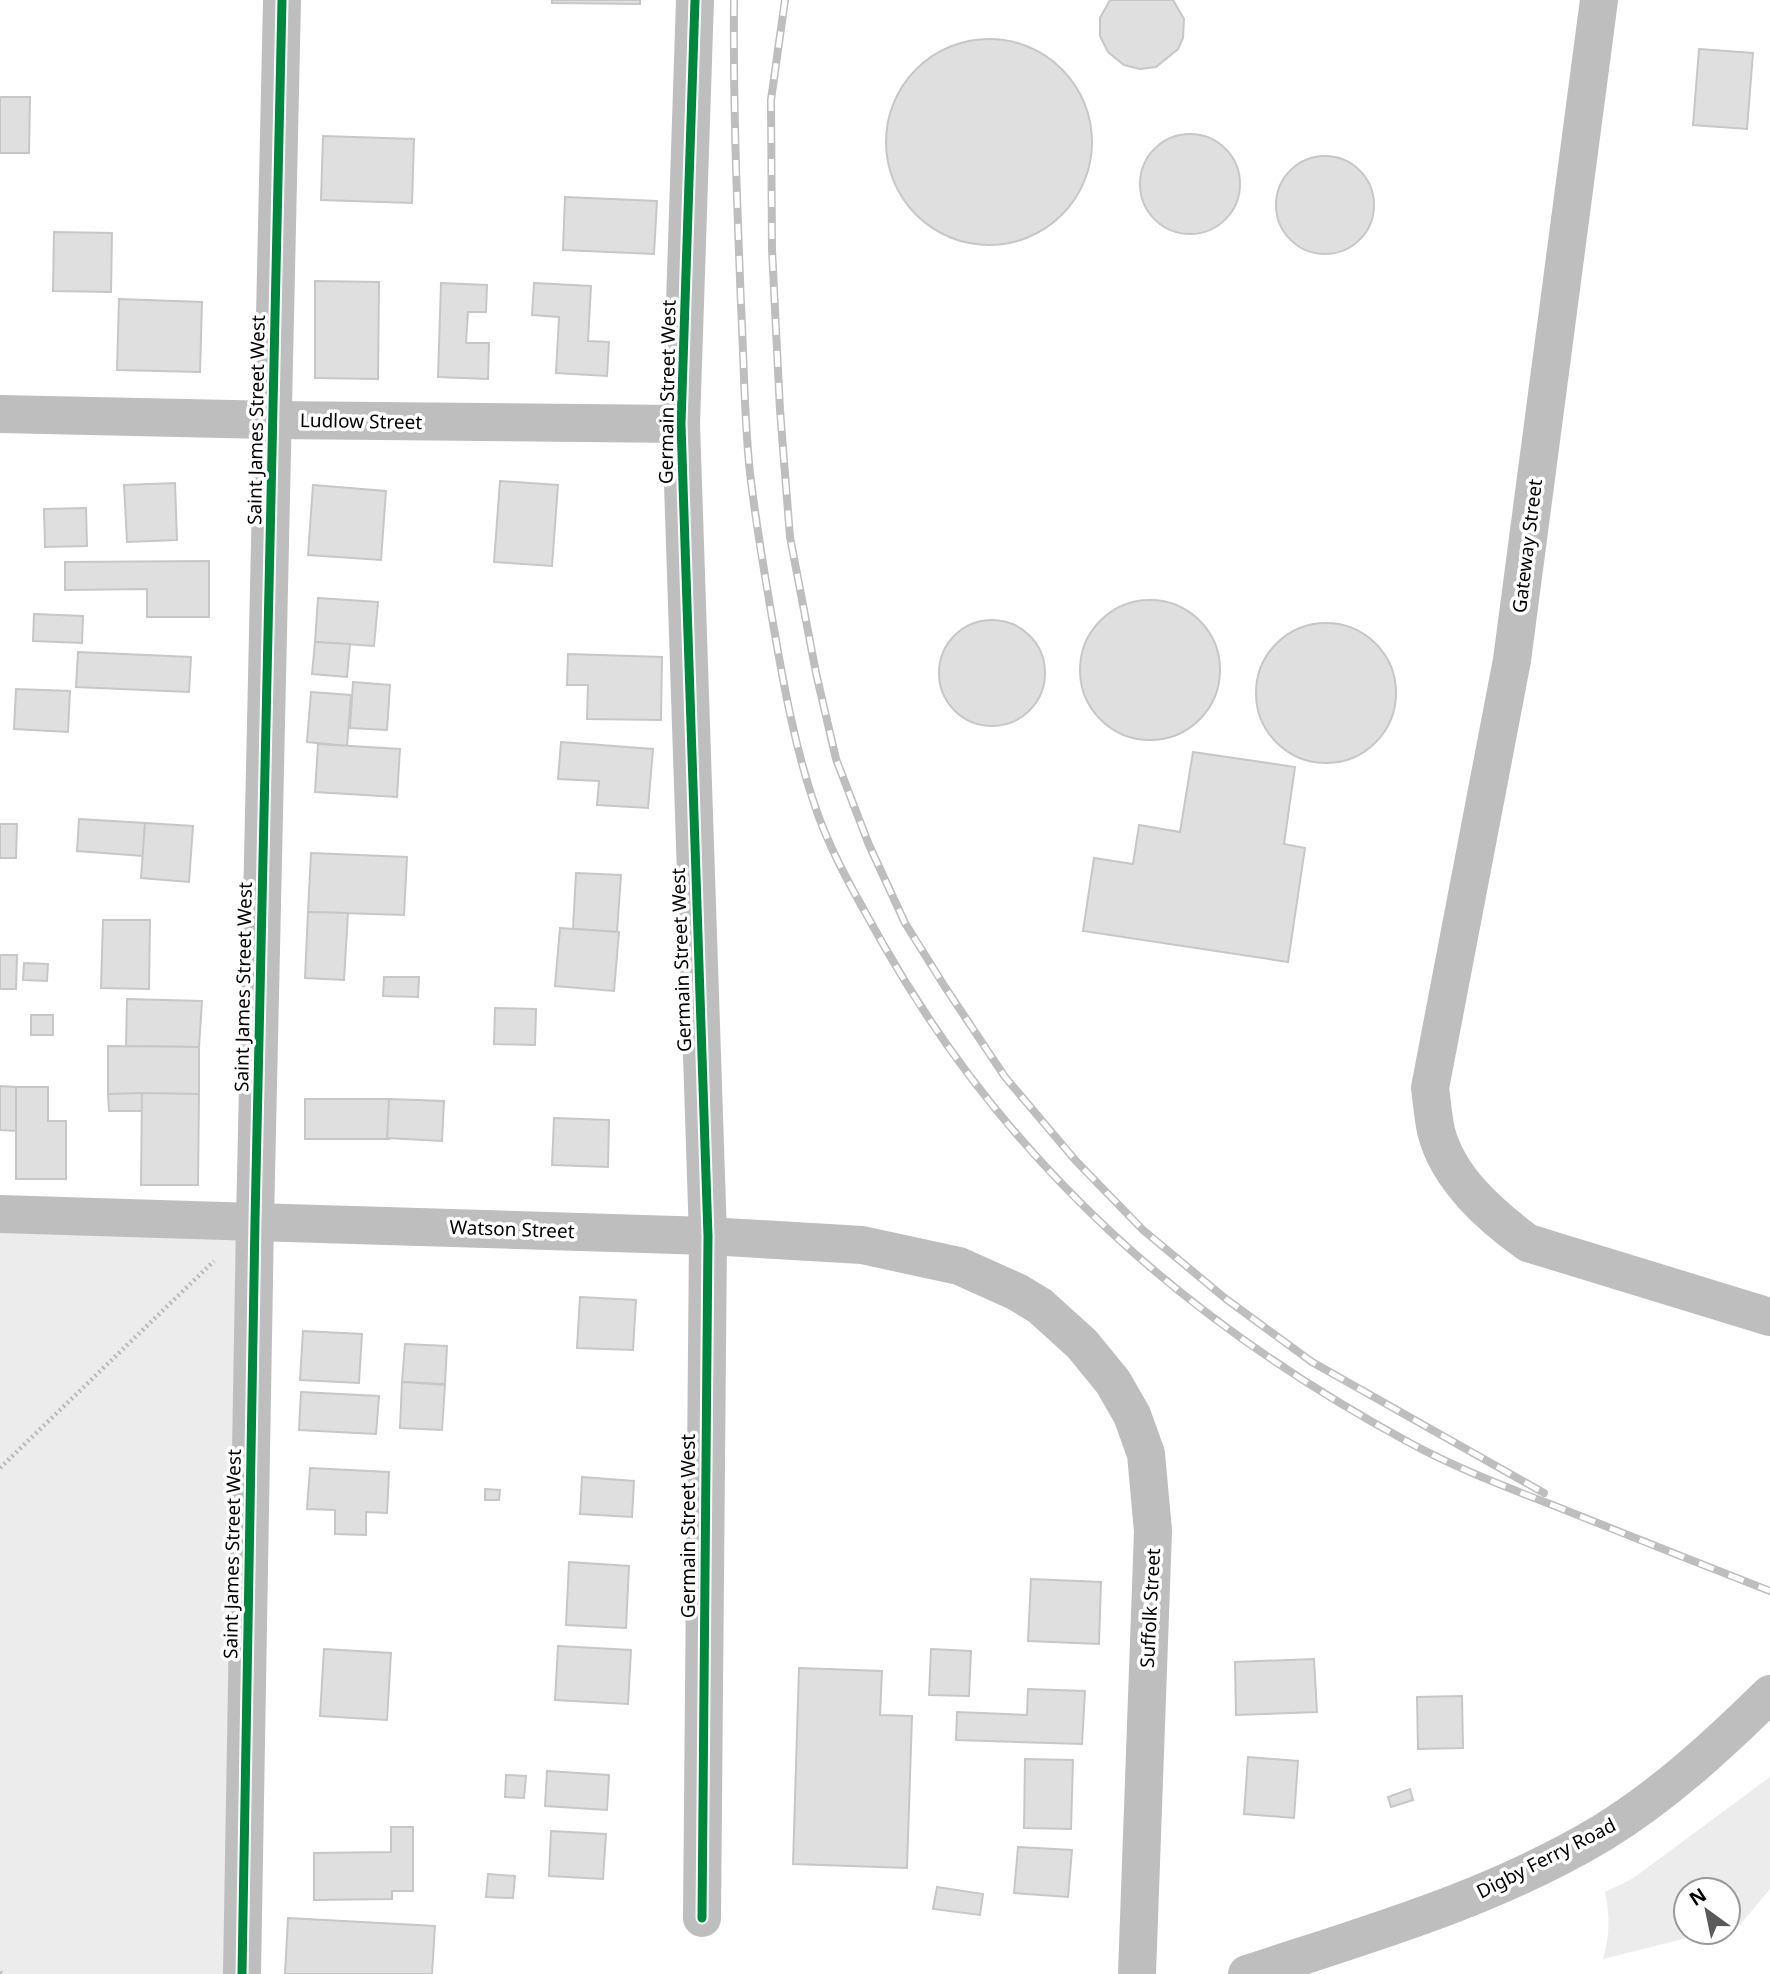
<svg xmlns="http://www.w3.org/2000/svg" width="1770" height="1974" font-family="'Noto Sans',sans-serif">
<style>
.green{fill:#ececec}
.building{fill:#dfdfdf;stroke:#c7c7c7;stroke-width:2}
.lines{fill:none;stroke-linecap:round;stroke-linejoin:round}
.path{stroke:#b9b9b9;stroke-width:4.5;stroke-dasharray:2 3.5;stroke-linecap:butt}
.minor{stroke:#bebebe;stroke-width:38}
.rail-casing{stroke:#bebebe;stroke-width:8}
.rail{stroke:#fff;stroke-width:5;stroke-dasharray:16;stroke-linecap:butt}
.cycleway-casing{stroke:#fff;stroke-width:13}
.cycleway{stroke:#00873e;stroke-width:9}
.labels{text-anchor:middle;stroke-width:7;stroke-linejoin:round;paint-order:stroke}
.street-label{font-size:19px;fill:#000;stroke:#fff}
</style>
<rect width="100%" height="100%" fill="#fff"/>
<!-- green -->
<g class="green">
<polygon points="0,1214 255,1221 242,1974 0,1974"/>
<path d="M 1770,1777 L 1770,1889 L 1740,1925 L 1728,1928 L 1728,1890 L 1686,1890 L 1686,1932 L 1711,1932 L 1603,1959 C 1610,1935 1610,1916 1605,1892 L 1632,1879 Z"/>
</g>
<!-- building -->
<g class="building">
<polygon points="552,0 640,0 640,4 552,3"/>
<polygon points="1110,0 1173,0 1184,19 1183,38 1178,49 1156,67 1140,69 1124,65 1108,52 1100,36 1100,18"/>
<circle cx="989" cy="142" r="103"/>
<polygon points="1699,49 1753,53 1747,129 1693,125"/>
<polygon points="0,97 30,97 29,153 0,153"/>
<circle cx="1190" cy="184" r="50"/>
<polygon points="323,136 414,139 412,203 321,200"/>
<circle cx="1325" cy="205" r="49"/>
<polygon points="565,197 657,201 654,254 563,250"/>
<polygon points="54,232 112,233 111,292 53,291"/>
<polygon points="315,281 379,282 378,379 315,378"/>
<polygon points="441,283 487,285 486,312 468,312 466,343 489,343 488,379 438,377"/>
<polygon points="534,283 591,286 588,341 609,342 607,376 556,373 559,317 532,315"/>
<polygon points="119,299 202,302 200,372 117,370"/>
<polygon points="500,481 558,485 552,566 494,562"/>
<polygon points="175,483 177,540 127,542 124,485"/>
<polygon points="313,485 386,491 381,560 308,555"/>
<polygon points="86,508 87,546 45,547 44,509"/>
<polygon points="209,561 209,617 147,617 147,589 65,590 65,562"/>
<polygon points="318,598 378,602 374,646 315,642"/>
<circle cx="1150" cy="670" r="70"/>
<polygon points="34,614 83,616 82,643 33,641"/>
<circle cx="992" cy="673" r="53"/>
<circle cx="1326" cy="693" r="70"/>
<polygon points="315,642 350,644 347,677 312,674"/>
<polygon points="78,652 191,657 189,692 76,687"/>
<polygon points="568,654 662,657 661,720 587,719 588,685 567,685"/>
<polygon points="353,682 390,685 387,730 350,728"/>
<polygon points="16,689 70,691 68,732 14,729"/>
<polygon points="311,692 351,695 347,746 307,742"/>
<polygon points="561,742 653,749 648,808 597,805 599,781 558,779"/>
<polygon points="318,744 400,749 397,797 315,792"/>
<polygon points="1193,752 1295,767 1284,844 1305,848 1288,962 1083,931 1094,858 1133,864 1139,825 1180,832"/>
<polygon points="79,819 145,823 143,856 77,851"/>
<polygon points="145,823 193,826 189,882 141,878"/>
<polygon points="0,824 17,824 16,858 0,858"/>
<polygon points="311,853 407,857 404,915 308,912"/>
<polygon points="576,873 621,875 617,932 573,929"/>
<polygon points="308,912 348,913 344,980 305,978"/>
<polygon points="103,920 150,920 149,989 101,988"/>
<polygon points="560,928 619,932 614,991 555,986"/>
<polygon points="0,955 17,955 16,989 0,989"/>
<polygon points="24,963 48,964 47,981 23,980"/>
<polygon points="384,977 419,977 418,997 383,996"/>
<polygon points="127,999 202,1001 199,1047 126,1046"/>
<polygon points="495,1008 536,1009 535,1045 494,1044"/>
<rect x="31" y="1015" width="22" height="20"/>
<polygon points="108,1046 199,1047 199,1094 108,1094"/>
<polygon points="0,1086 16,1087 16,1131 0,1130"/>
<polygon points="16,1087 48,1087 48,1121 66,1121 66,1179 16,1179"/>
<polygon points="142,1093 142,1111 109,1111 108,1094"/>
<polygon points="142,1093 199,1094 198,1185 141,1185"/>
<rect x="305" y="1099" width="84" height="40"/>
<polygon points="389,1099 444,1101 442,1141 387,1138"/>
<polygon points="554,1118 609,1120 608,1167 552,1165"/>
<polygon points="580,1297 636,1300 633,1350 577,1348"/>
<polygon points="303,1331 362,1334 359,1383 300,1380"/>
<polygon points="405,1344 447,1346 445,1384 402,1382"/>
<polygon points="402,1382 445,1385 442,1430 400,1428"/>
<polygon points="301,1392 379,1396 376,1434 299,1430"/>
<polygon points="310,1468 389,1472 387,1513 366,1512 366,1535 335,1534 335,1510 307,1509"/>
<polygon points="582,1477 634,1481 632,1517 580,1514"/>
<polygon points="485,1489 500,1490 499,1500 485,1500"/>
<polygon points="569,1562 629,1566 626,1628 566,1625"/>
<polygon points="1031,1579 1101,1582 1099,1644 1028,1641"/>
<polygon points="558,1646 631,1650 628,1704 555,1700"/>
<polygon points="324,1649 391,1653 387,1720 320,1716"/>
<polygon points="931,1649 971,1651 969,1696 929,1695"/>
<polygon points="1314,1659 1317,1712 1236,1715 1235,1662"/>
<polygon points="799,1668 882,1671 880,1715 912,1716 907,1868 793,1864"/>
<polygon points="1028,1689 1085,1691 1082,1744 956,1740 957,1712 1027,1715"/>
<polygon points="1462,1696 1463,1748 1418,1749 1417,1697"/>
<polygon points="1248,1757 1298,1761 1294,1818 1244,1814"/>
<polygon points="1025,1759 1073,1760 1071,1829 1024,1828"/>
<polygon points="547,1771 609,1775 607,1810 545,1806"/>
<polygon points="506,1775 526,1776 524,1798 505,1797"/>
<polygon points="1410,1789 1413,1800 1391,1807 1388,1797"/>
<polygon points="391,1827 413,1827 413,1891 392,1891 392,1899 314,1900 314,1853 391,1852"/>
<polygon points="551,1831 606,1834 603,1879 549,1876"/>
<polygon points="1018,1847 1072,1850 1068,1897 1014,1893"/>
<polygon points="488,1874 515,1876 513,1898 486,1897"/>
<polygon points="937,1887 983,1894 980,1915 933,1909"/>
<polygon points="288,1918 435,1926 432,1974 285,1974"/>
</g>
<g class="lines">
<!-- path -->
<g class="path">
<polyline points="0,1468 214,1261"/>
<polyline points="0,1972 2,1974"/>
</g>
<!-- minor -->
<g class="minor">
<polyline points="695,0 681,424 708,1236 702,1918"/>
<path d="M 1599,0 L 1512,660 L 1430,1088 C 1432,1102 1433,1117 1436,1131 C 1448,1179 1491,1216 1528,1243 L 1770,1317"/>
<polyline points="0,414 273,420 681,424"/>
<polyline points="0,1214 708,1236 862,1245 959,1266 1017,1292 1040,1306 1082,1344 1113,1382 1132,1415 1146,1454 1153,1531 1137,1974"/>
<polyline points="242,1974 255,1221 282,0"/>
<path d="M 1247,1974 C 1369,1934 1492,1899 1602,1833 C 1664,1795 1718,1745 1770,1694"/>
</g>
<!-- rail casing -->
<g class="rail-casing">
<g id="rail">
<path d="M 734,0 C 733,102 737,203 741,305 C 744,361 744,417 750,473 C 756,525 765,577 774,629 C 784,687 795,747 814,803 C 830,853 858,899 883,944 C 1009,1166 1188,1323 1410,1443 C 1456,1468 1506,1487 1555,1506 C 1627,1535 1698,1563 1770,1591"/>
<polyline points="785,0 771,100 772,249 780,410 790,537 816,673 836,759 869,845 905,923 945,987 1005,1077 1076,1161 1143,1230 1226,1299 1312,1362 1544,1493"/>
</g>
</g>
<!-- rail -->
<use href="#rail" class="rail"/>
<!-- cycleway casing -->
<g class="cycleway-casing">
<g id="cycleway">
<polyline points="695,0 681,424 708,1236 702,1918"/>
<polyline points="242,1974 255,1221 282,0"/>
</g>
</g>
<!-- cycleway -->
<use href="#cycleway" class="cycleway"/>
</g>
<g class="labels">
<!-- street labels -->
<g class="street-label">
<text transform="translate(667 392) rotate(-89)" y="7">Germain Street West</text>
<text transform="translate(256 420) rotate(-89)" y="7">Saint James Street West</text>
<text transform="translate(361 421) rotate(1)" y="7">Ludlow Street</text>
<text transform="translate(1527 546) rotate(-83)" y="7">Gateway Street</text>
<text transform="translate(681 960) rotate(-92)" y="7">Germain Street West</text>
<text transform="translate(243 987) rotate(-89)" y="7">Saint James Street West</text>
<text transform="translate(512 1229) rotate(2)" y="7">Watson Street</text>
<text transform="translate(688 1526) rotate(-90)" y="7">Germain Street West</text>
<text transform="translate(232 1554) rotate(-89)" y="7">Saint James Street West</text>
<text transform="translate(1150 1608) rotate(-87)" y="7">Suffolk Street</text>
<text transform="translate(1546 1858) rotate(-27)" y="7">Digby Ferry Road</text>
</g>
</g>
<!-- north arrow -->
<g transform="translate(1707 1911) rotate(327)"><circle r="33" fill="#ffffff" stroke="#999999" stroke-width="2"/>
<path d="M0-5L12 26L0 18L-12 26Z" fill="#595959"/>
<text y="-10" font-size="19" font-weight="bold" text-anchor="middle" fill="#000000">N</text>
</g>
</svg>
